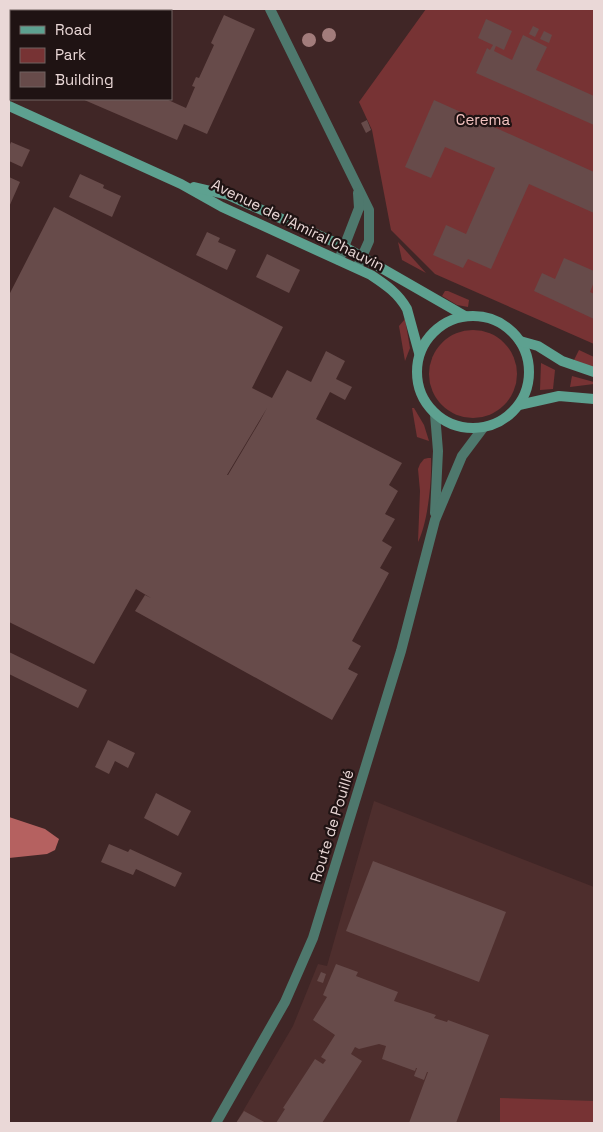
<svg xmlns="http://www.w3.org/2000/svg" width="603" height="1132" font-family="'Space Grotesk',sans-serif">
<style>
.built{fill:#4e2e2d}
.green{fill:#773334}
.water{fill:#b56160}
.building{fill:#674b4a;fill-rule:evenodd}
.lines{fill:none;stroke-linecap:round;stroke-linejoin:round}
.minor{stroke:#4e786d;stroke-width:10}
.secondary{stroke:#5da190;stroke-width:10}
.tree{fill:#a27c7b}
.labels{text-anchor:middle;stroke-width:4.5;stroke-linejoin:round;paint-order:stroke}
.park-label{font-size:15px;fill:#f3c3c0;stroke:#1f1313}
.street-label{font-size:15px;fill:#ead8d7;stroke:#1f1313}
</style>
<rect width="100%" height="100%" fill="#402626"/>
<!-- built -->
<polygon class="built" points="374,801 594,887 594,1123 236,1123 293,1026 318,964 327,966"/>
<!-- green -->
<g class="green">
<polygon points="426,9 594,9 594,344 435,274 391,230 372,130 359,102"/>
<polygon points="398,242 426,273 402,260"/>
<polygon points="445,291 448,291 469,300 468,307 457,305 442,296"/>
<polygon points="405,319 410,348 405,361 399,326"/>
<circle cx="473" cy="374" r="44"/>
<polygon points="579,350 594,357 594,368 573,362"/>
<polygon points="541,363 555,370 553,389 540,390"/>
<polygon points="572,376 594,382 594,384 570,387"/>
<polygon points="412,408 414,408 424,425 429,441 417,437"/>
<path d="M 428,458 L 431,458 C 432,480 428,522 418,542 L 420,491 L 418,469 L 420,464 L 424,459 Z"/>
<polygon points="500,1098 594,1101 594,1123 500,1123"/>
</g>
<!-- water -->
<polygon class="water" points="9,817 45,829 59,839 55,850 47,854 9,858"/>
<!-- building -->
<g class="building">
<polygon points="224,15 255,29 207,134 184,124 177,140 82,99 166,99 186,108 195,87 192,86 196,77 199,78 214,45 211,43"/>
<polygon points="486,19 512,31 504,50 496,46 494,51 512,60 523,35 547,47 536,70 594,96 594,125 476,73 487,48 490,50 493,45 478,38"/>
<polygon points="533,26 539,29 535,37 529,34"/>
<polygon points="544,31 552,35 549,43 540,39"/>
<polygon points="11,37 11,68 9,67 9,43"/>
<polygon points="434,100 594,172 594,213 529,184 491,269 468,259 463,268 433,255 446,225 466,234 495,168 445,147 431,178 405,167"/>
<polygon points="367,120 371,130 366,133 361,123"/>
<polygon points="11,142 30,150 22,167 9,161 9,147"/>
<polygon points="80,174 104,185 103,188 121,196 112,217 69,197"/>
<polygon points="9,177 20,182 9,207"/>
<path d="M 54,207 L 283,327 L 252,388 L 272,398 L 287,370 L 311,382 L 326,351 L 345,361 L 336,379 L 352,387 L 345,400 L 330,392 L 316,419 L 402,463 L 389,485 L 398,491 L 385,514 L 395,519 L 382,541 L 392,547 L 380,568 L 389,573 L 352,641 L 361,646 L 348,669 L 358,674 L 332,720 L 135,611 L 145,595 L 151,598 L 136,589 L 94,664 L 9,622 L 9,295 ZM 267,408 L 260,421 L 228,475 L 227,475 Z"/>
<polygon points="207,232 220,238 218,242 236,250 227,270 196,255"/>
<polygon points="267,254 300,270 289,293 256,277"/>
<polygon points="564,258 594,271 594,282 590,292 594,294 594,319 534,291 542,273 555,279"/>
<polygon points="9,652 87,690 78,708 9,674"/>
<polygon points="108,740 135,753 128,768 115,761 109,774 95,767"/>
<polygon points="156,793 191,811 178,836 144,818"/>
<polygon points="109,844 128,852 130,849 182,873 175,887 136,869 133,875 101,862"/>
<polygon points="373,861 506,912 479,982 346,931"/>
<polygon points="336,964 358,972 356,976 398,992 394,1001 436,1015 434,1018 447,1022 448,1020 489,1035 456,1123 409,1123 428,1072 427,1072 424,1080 414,1076 417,1068 416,1068 415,1071 382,1059 386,1046 379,1044 359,1049 355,1047 351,1054 362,1061 322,1123 276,1123 285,1109 283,1108 315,1059 323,1064 326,1060 321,1057 335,1035 313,1020 327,997 323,995"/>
<polygon points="321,972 326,974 323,983 317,981"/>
<polygon points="244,1111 266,1123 236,1123"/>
</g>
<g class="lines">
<!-- minor -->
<g class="minor">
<polyline points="270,9 369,210 369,241 357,268"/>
<polyline points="166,11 167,9"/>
<polyline points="339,260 359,208 358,193"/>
<polyline points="435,414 438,451 435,513"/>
<polyline points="216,1123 285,1002 313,938 401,651 435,520 462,456 483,428"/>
</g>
<!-- secondary -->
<g class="secondary">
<path d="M 9,106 L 181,184 L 222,207 L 371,275 C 386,285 398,293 407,309 L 419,353"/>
<polyline points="194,187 228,195 343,246 465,316"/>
<circle cx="473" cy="372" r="56"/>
<polyline points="520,341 538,346 562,361 594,372"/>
<polyline points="519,405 559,396 594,399"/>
</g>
</g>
<!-- trees -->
<g class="tree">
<circle cx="329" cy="35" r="7"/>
<circle cx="309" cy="40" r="7"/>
</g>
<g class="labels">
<!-- park labels -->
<g class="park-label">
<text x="483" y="125">Cerema</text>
</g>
<!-- street labels -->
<g class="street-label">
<text transform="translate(298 225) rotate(26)" y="5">Avenue de l'Amiral Chauvin</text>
<text transform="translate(332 826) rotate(-73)" y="5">Route de Pouillé</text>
</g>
</g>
<!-- border -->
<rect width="603" height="1132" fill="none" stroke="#ead8d7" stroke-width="20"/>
<!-- legend -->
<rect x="10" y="10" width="162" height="90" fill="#1f1313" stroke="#706261"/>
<rect x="20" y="26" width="25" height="8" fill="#5da190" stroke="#706261"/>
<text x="55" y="35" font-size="15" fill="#ead8d7">Road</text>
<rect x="20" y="48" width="25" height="15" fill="#773334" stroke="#706261"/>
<text x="55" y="60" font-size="15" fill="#ead8d7">Park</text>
<rect x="20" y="72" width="25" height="15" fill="#674b4a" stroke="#706261"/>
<text x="55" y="85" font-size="15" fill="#ead8d7">Building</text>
</svg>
